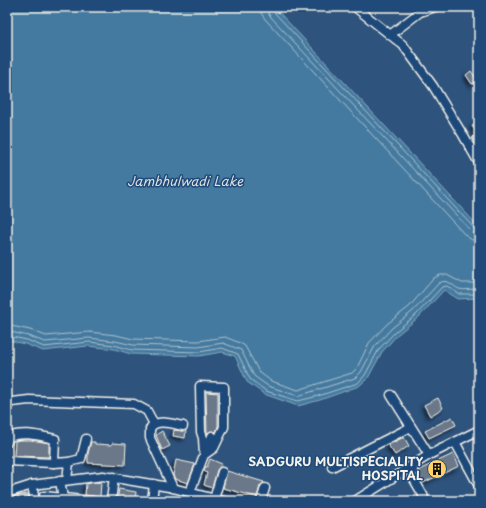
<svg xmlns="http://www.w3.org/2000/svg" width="486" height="508" font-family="'Playpen Sans',sans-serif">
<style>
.water{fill:#447aa0;stroke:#8aaabd}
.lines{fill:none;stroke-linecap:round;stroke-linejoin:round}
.shore{stroke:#aec1cb;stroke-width:1}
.building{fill:#6a7889;stroke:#f4f1e8;filter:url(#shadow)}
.minor-casing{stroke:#f4f1e8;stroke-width:11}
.minor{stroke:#1f4a7a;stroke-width:8}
.labels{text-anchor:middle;stroke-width:3;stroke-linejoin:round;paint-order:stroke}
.poi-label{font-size:12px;font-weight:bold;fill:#f4f1e8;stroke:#1f4a7a;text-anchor:end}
.water-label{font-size:13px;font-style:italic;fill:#dadfdd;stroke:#1f4a7a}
</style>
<defs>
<filter id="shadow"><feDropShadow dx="-2.5" dy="2.5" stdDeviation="2" flood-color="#0009"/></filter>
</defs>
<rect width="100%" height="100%" fill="#2e537d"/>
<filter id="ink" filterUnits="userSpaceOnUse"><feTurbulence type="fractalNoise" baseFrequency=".025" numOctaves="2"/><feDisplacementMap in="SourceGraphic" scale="8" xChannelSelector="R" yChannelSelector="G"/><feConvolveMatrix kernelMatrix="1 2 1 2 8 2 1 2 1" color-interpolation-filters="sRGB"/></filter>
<g filter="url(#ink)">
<!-- water -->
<polygon class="water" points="7,7 274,7 479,227 479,300 477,298 458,299 444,290 419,317 398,334 382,352 368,378 359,386 320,400 298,406 264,394 247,382 235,356 222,352 199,356 131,354 114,349 88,346 43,351 25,344 7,340"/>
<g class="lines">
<!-- shore -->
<g class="shore">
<polyline points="260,7 261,13 265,19 466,236 472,240 479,241"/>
<polyline points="266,7 269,15 471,231 474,234 479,235"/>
<polyline points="271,7 273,11 474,228 479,230"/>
<polyline points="7,325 30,330 46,336 89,332 116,335 133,339 198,341 225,337 240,343 245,346 259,372 271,381 298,390 352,373 357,368 369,343 387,324 409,307 434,278 440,275 447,275 462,283 479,283"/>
<path d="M 7,331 L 28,336 L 45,342 L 89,338 L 115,341 L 133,345 L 198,347 L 223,343 L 241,350 L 254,376 L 268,386 L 298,396 L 355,378 L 361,372 L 375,346 L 392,328 L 413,311 L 439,283 C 448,278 452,286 459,289 C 465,291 473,288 479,289"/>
<polyline points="7,336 27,340 44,347 89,342 114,345 132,350 199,352 222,348 238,354 250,379 266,391 298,401 318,396 358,383 365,375 379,349 396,331 416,315 442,287 447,286 459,294 479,294"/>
</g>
</g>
<!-- building -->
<g class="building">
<polygon points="471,71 478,81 472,84 466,75"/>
<polygon points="479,122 479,141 475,142 472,138 478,134 472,126"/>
<polygon points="206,392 218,393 218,426 216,432 211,431 207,433"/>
<polygon points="438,398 443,408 430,416 424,405"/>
<polygon points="452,417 456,425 429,438 425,431"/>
<polygon points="174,430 182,431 186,430 185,438 173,436"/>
<polygon points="162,431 170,446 162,450 156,435"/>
<polygon points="404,437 409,446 395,455 388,445"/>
<polygon points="20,440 31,440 49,443 49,457 14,456 15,441"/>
<polygon points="91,442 95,442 95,444 112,445 112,443 126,444 125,465 88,463 88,453"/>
<polygon points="453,454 459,466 423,483 418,475 419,470"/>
<polygon points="210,459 222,464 217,470 212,488 204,485 207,473 204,471 205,467 207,467"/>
<polygon points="176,460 195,464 188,483 175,479 173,475"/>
<polygon points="227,471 264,482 260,486 257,497 223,488"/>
<polygon points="95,482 101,483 100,497 85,495 86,484"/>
<polygon points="119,489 136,492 135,501 117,501"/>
<polygon points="28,494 29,501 15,501 14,496"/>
</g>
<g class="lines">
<!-- minor casing -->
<g class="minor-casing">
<g id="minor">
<polyline points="355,7 403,45 433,86 463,135 479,163"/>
<polyline points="390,35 420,12 435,7"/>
<polyline points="472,150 479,146"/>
<polyline points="391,395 429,455"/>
<polyline points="12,402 29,400 134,404 147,411 154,424"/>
<path d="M 7,442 L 9,437 C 23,431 40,436 55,439 L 54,463 L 69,462 L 67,480"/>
<polyline points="455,442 479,486"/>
<polyline points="205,453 212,436"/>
<polyline points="7,461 54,463"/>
<polyline points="69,462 81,459 86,439"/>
<polyline points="414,465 412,476 423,495 424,498 422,501"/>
<polyline points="332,467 411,427"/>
<polyline points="60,481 63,498 92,501"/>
<polyline points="32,485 35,501"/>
<path d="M 173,488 L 150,438 L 150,429 C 155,418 173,424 183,426"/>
<polyline points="190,492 204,455 214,448 224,427 224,387 200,386 201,432 203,438 204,455"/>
<polyline points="7,493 32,485 103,476 169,487 223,501"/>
<polyline points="214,499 222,472"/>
<polyline points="7,500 8,501"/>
<polyline points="44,501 44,496 63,498"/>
<polyline points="111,501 114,477"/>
<polyline points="152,501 154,484"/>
<polyline points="261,501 265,488"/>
<polyline points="355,501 429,455 479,430"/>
</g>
</g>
<!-- minor -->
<use href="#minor" class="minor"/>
</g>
</g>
<!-- icons -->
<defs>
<g id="building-disc" transform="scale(1)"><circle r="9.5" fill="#ffd166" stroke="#1f4a7a"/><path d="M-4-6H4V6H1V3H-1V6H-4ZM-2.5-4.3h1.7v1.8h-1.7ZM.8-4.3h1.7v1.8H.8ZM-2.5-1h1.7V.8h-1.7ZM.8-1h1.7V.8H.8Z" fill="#111"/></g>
</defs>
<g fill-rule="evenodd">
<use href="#building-disc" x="437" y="469"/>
</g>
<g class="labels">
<!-- poi labels -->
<g class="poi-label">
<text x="423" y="466">SADGURU MULTISPECIALITY<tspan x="423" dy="14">HOSPITAL</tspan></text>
</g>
<!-- water labels -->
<g class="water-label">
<text x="185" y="186">Jambhulwadi Lake</text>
</g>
</g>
<!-- margin -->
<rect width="486" height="508" fill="none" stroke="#1f4a7a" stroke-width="24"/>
<rect x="12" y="12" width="462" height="484" fill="none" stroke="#f4f1e8" stroke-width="1.5" filter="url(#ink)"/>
</svg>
